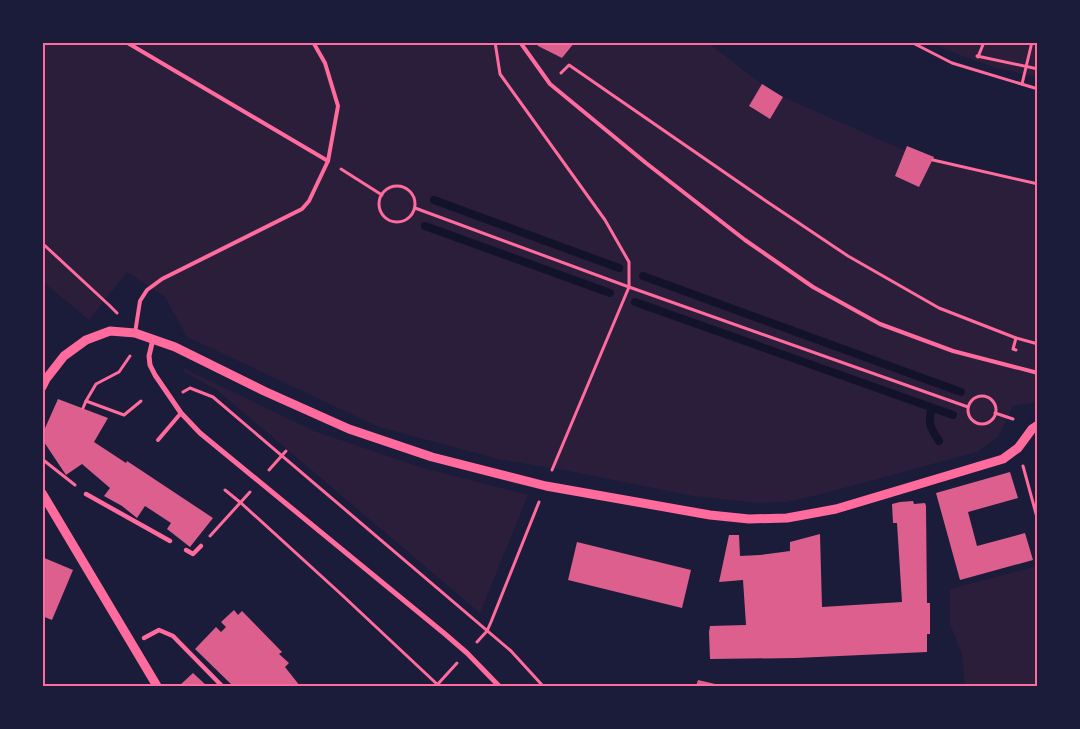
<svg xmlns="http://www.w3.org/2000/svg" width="1080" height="729" font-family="Raleway,sans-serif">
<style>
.green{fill:#2a1e3b}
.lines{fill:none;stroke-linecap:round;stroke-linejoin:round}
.stream{stroke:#12122b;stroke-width:8}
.building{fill:#dd5f8e}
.path{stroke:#ff6b9d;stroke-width:3}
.service{stroke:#ff6b9d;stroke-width:4}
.pedestrian{stroke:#ff6b9d;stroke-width:4.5}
.minor{stroke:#ff6b9d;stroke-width:5}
.tertiary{stroke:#ff6b9d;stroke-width:9}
.neatline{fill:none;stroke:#ff6b9d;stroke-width:2}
</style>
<rect width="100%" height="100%" fill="#1b1b3a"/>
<!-- green -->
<g class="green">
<polygon points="536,42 538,46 562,58 575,43 708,43 762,84 749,107 770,119 783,97 906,151 919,187 932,161 1037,186 1037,402 1013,406 998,437 977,452 818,495 786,502 758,503 693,496 564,470 498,459 379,427 187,337 165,297 127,272 89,320 43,282 42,43"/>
<polygon points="933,43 1037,43 1037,77 996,68 957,54"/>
<polygon points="185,369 314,431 423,468 528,495 480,613 217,390 183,371"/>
<polygon points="1037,566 1037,686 965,686 962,654 950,624 950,589"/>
</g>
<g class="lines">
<!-- stream -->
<g class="stream">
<polyline points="434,200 619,268"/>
<polyline points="425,226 610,293"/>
<polyline points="643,276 961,392"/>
<polyline points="635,302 953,415"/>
<path d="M 932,408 C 927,423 931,429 939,441"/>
</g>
</g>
<!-- building -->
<g class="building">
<polygon points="536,42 575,42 562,58 538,46"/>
<polygon points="762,84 783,97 770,119 749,106"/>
<polygon points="907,146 934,157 919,187 895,176"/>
<polygon points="58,399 108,418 94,442 126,463 127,461 213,518 190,547 167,529 171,523 145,506 137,518 122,506 104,496 110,488 82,464 66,475 42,439 42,435"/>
<polygon points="1010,472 1018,498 968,512 977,546 1025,533 1033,560 960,580 936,493"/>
<polygon points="913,501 914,504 925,503 926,506 927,603 930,603 930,634 927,634 927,652 796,658 710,659 709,632 710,626 746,625 743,580 719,582 729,535 739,535 740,556 760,555 790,551 790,542 820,534 822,607 902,602 897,523 893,523 892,504 900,502"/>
<polygon points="577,542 691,570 682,608 568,580"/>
<polygon points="42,557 73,570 52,620 42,616"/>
<polygon points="234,610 238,615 242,611 282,652 279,654 289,663 285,667 300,686 233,686 195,649 216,627 221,632 226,627 221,622"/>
<polygon points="193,673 207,686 179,686"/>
<polygon points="698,680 724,686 696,686"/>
</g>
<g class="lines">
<!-- path -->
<g class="path">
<polyline points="495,42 500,74 605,220 629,262 629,287 552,470"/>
<polyline points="911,42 952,63 1038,89"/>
<polyline points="977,56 1038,69"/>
<polyline points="978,57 984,42"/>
<polyline points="561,73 569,65 766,201 848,256 939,308 1016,338 1038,344"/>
<polyline points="1022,84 1032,42"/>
<polyline points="933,160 1038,184"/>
<polyline points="341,169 382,195"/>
<circle cx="397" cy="204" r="18"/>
<polyline points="415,208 629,287 968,407"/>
<polyline points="42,243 109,305 117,313"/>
<polyline points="1016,350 1013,349 1016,338"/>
<polyline points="183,392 190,388 213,397 511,651 543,686"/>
<circle cx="982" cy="410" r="14"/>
<polyline points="86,401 124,415 141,401"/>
<polyline points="83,408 86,401 96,384 119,372 130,356"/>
<polyline points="995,413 1013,419"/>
<polyline points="42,459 75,485"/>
<polyline points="1023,466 1038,521"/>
<polyline points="269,470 286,451"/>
<polyline points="225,490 241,503 342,595 439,686"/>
<polyline points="210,536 250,492"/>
<polyline points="477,642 487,631 491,622 539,502"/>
<polyline points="437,685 457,663"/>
</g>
<!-- service -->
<g class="service">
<polyline points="126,42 328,161"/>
<polyline points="520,42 550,84 646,163 745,240 813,287 880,324 953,351 1038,373"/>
<polyline points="135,333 140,301 147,290 162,279 302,209 309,201 328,161 338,106 325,63 313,42"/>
<polyline points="158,440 181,413"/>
</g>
<!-- pedestrian -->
<g class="pedestrian">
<polyline points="86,494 170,541"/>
<polyline points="186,550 193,554 201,546"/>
<polyline points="144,638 159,630 173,636 222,686"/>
</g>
<!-- minor -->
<polyline class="minor" points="153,339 149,356 150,365 155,375 181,413 200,433 445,634 467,653 499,686"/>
<!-- tertiary -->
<g class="tertiary">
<polyline points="42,387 46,379 64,356 86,340 110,331 135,333 175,347 264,391 349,429 432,457 546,486 710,515 749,519 787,518 836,509 1003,459 1018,448 1032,429 1038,425"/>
<polyline points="42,493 157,686"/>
</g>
</g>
<!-- border -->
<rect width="1080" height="729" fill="none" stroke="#1b1b3a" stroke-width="88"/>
<rect x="44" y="44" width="992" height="641" class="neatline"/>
</svg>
